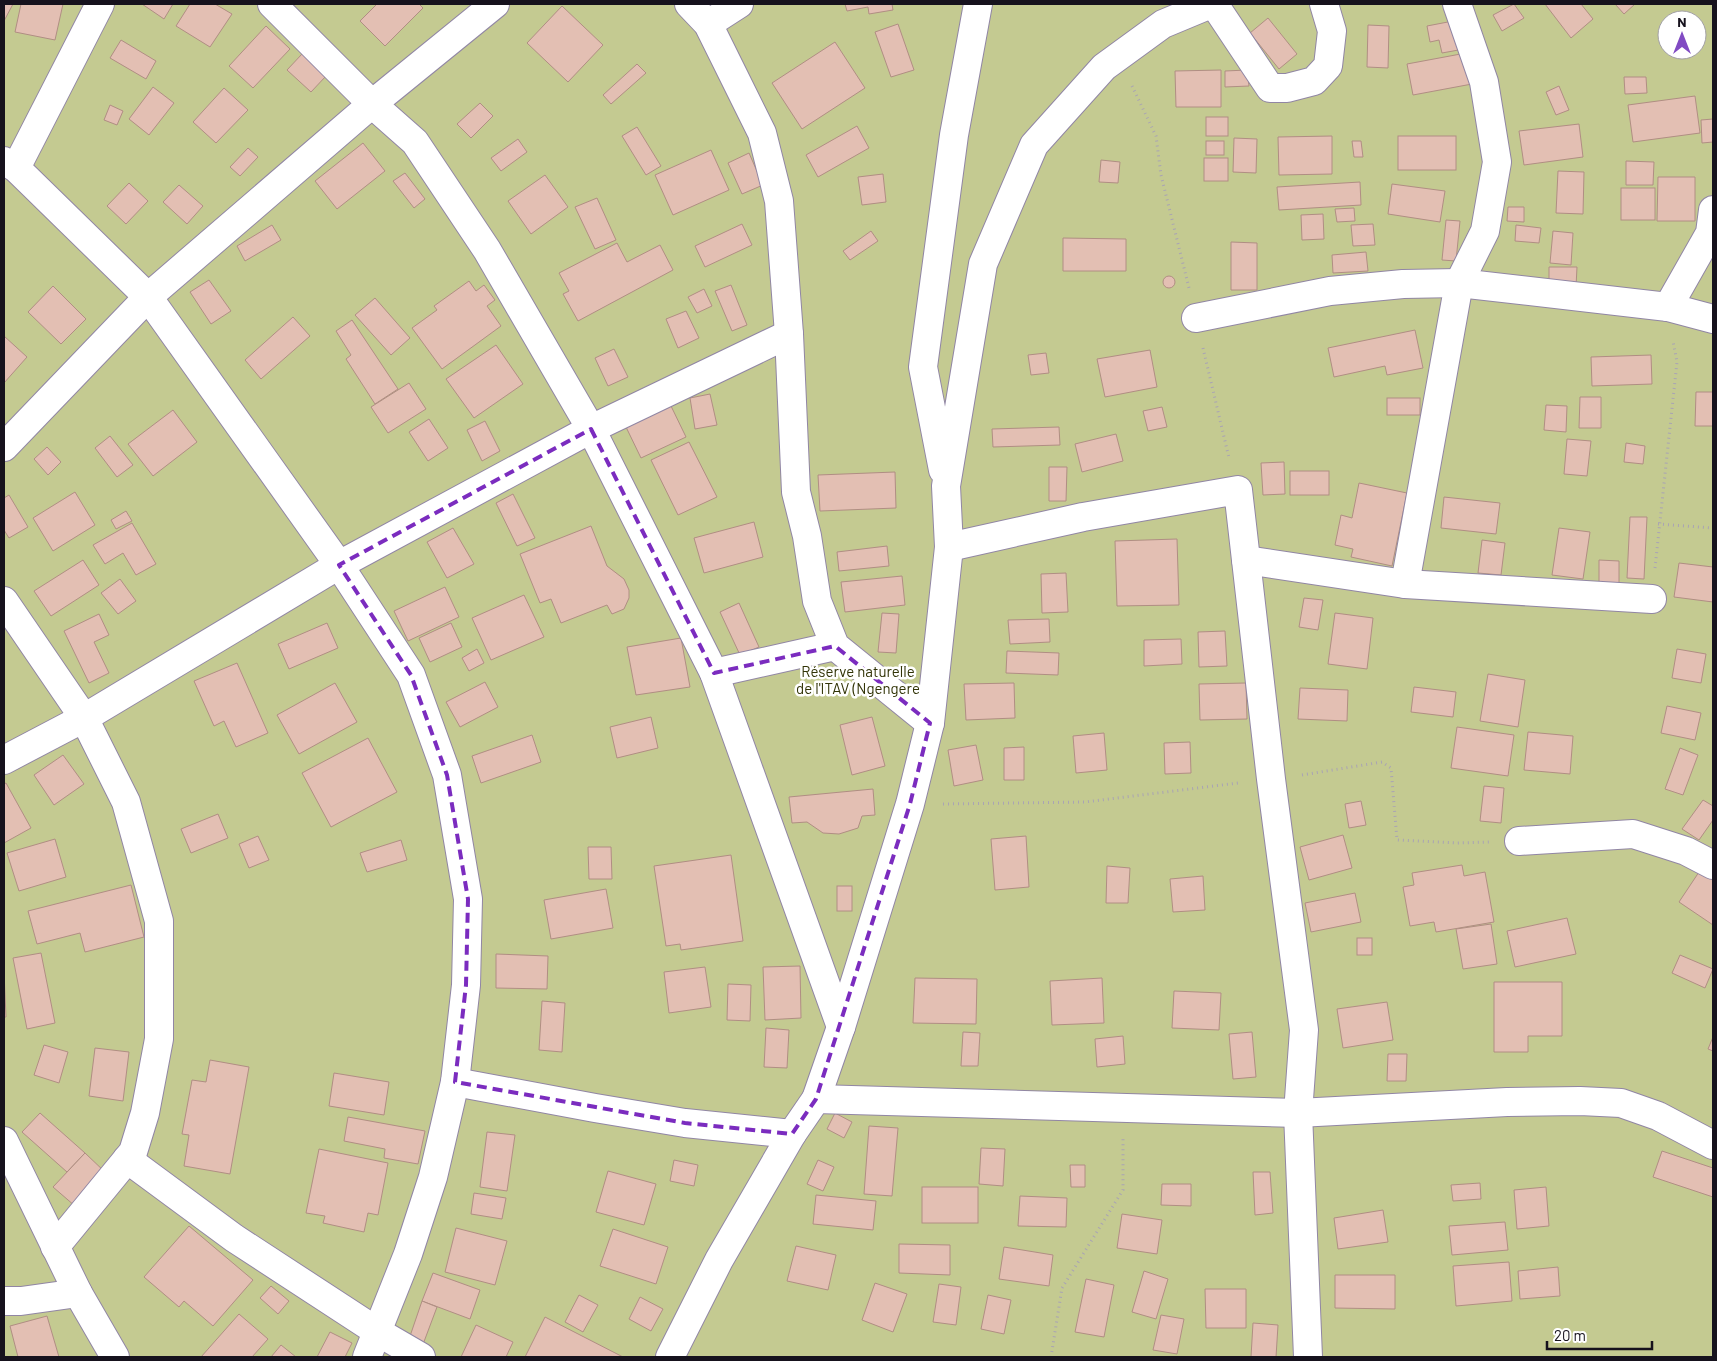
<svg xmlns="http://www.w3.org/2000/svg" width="1717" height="1361" font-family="Barlow,sans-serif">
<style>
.green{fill:#c4ca91;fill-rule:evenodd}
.building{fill:#e3bfb3;stroke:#b08e83}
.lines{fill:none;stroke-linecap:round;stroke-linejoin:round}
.minor-casing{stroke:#9186a4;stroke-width:30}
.path{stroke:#a9a3b4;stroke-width:3;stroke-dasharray:1 4;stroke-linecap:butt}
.minor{stroke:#fff;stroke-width:28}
.marked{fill:none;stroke:#7b2cbf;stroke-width:4;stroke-dasharray:10 6;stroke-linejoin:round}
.labels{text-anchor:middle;stroke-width:5;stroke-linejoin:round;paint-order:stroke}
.park-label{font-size:15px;fill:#313306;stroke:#fff}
</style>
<rect width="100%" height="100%" fill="#eee7fb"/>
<!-- green -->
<path class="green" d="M 4,4 L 1713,4 L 1713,1357 L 4,1357 ZM 1667,20 L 1697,20 L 1697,50 L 1667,50 Z"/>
<!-- building -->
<g class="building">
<polygon points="4,4 13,4 4,21"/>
<polygon points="21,4 63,4 55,40 15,32"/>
<polygon points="142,4 173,4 164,19"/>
<polygon points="190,4 215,4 232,14 210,47 176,26"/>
<polygon points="377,4 419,4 423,8 385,46 360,21"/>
<polygon points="845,4 892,4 893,10 869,14 868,7 847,11"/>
<polygon points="1514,4 1524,18 1502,31 1493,15"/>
<polygon points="1545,4 1581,4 1593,19 1571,38"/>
<polygon points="1615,4 1635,4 1624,14"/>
<polygon points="562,6 603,45 568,82 527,43"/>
<polygon points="1268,18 1297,54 1279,69 1250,33"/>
<polygon points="1453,21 1464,49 1442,53 1439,40 1430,42 1427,26"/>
<polygon points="898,24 914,70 891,77 875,32"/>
<polygon points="1368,25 1389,26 1388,68 1367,67"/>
<polygon points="266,26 290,49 253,88 229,66"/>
<polygon points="121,40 156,61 146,79 110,58"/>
<polygon points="835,42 865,88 802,129 772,83"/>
<polygon points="1466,53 1472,84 1413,95 1407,64"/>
<polygon points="302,54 326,76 311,92 287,70"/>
<polygon points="637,64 646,73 611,104 603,95"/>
<polygon points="1221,70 1221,107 1176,107 1175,71"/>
<polygon points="1247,70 1249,86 1225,87 1225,71"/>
<polygon points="1624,77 1646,77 1647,93 1625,94"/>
<polygon points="1559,86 1569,110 1556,115 1546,92"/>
<polygon points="153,87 174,103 149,135 129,119"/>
<polygon points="224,88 248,110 216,143 193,122"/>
<polygon points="1695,96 1700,133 1633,142 1628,105"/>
<polygon points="480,103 493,116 471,138 457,124"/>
<polygon points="110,105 123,111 117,125 104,120"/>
<rect x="1206" y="117" width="22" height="19"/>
<polygon points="1713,119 1713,142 1702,143 1701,120"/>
<polygon points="1579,124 1583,157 1524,165 1519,131"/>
<polygon points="857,126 869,148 818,177 806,155"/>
<polygon points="637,127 661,166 646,175 622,136"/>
<polygon points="1332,136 1332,174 1279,175 1278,137"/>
<rect x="1398" y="136" width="58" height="34"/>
<polygon points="1234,138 1257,139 1256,173 1233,172"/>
<polygon points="518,139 527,152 501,171 491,158"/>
<rect x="1206" y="141" width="18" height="14"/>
<polygon points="1352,141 1361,141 1363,157 1354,157"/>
<polygon points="363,143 385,171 337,209 315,181"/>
<polygon points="248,148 258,157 240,176 230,167"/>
<polygon points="711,150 729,190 673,215 655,175"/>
<polygon points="749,153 763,185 742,194 728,163"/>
<rect x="1204" y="158" width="24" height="23"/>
<polygon points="1101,160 1120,162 1118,183 1099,182"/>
<polygon points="1626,161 1654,162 1653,185 1626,185"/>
<polygon points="1558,171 1584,172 1583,214 1556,213"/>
<polygon points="405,173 425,199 414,208 393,181"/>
<polygon points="883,174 886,202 862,205 858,177"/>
<polygon points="545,175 568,207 531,234 508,201"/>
<polygon points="1658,177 1695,177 1695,221 1657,221"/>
<polygon points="1360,182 1361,205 1279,210 1277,187"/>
<polygon points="129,183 148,201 126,224 107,206"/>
<polygon points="1392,184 1445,191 1440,222 1388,214"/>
<polygon points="179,185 203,206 187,224 163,202"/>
<rect x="1621" y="188" width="34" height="32"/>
<polygon points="597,198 616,240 595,249 575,207"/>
<polygon points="1508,207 1524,207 1524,222 1507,221"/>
<polygon points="1354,208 1355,221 1337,222 1335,209"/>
<polygon points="1323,214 1324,239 1302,240 1301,215"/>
<polygon points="1446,220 1460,221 1456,261 1442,260"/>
<polygon points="742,224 752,245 705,267 695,246"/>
<polygon points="1373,224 1375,245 1353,246 1351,225"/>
<polygon points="272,225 281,240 245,261 237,246"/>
<polygon points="1516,225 1541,228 1539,243 1515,241"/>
<polygon points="871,231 878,241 850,260 843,251"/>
<polygon points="1553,231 1573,233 1571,265 1550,263"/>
<polygon points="1063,238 1126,239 1126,271 1063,271"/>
<polygon points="1231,242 1257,243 1257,290 1231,290"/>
<polygon points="617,243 627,262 660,245 673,270 578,321 563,294 569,291 559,273"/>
<polygon points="1366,252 1368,271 1333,273 1332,255"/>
<polygon points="1549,267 1577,267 1576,287 1549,286"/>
<circle cx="1169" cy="282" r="6"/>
<polygon points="209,280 231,311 211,324 190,292"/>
<polygon points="469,281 476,291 484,285 495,300 487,306 501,326 442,369 412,328 437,310 434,306"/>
<polygon points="731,285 747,325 732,331 715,291"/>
<polygon points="53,286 86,319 61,344 28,312"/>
<polygon points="704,289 712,306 697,313 688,297"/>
<polygon points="375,298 410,338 391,355 355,315"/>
<polygon points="686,311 699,338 678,348 666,319"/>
<polygon points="293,317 310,336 261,379 245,360"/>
<polygon points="352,320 398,389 375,404 346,359 351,355 336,331"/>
<polygon points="1415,330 1423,368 1387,375 1385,366 1334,377 1328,348"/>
<polygon points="4,336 27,357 4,383"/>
<polygon points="496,345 523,384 474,418 446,379"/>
<polygon points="614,349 628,377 608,386 595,358"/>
<polygon points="1150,350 1157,387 1105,397 1097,359"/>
<polygon points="1046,353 1049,373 1031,375 1028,355"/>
<polygon points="1651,355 1652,384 1592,386 1591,357"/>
<polygon points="409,383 426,409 388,433 371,407"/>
<polygon points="1696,392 1713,392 1713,426 1695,426"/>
<polygon points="710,394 717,425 695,429 690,398"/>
<polygon points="1580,397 1601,397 1601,428 1579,428"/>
<rect x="1387" y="398" width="33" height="17"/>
<polygon points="1546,405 1567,406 1566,432 1544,430"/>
<polygon points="671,406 686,437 641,458 626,427"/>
<polygon points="1162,407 1167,427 1148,431 1143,411"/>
<polygon points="173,410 197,442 153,476 128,444"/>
<polygon points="429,419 448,448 428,461 409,432"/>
<polygon points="485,421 500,451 482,461 467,430"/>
<polygon points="1059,427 1060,445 993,447 992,429"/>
<polygon points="1116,434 1123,461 1082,472 1075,444"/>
<polygon points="110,436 133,465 117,477 95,448"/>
<polygon points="1567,439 1591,441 1587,476 1564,474"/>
<polygon points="689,442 717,497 678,515 651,460"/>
<polygon points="1626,443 1645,446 1643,464 1624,462"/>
<polygon points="47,447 61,462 48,475 34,459"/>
<polygon points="1284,462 1285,494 1263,495 1261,463"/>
<polygon points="1049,467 1067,467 1066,501 1049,501"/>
<rect x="1290" y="471" width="39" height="24"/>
<polygon points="895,472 896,508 820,511 818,475"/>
<polygon points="1359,483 1407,493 1392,566 1351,557 1353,549 1335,545 1341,515 1352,518"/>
<polygon points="75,492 95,525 53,551 33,518"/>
<polygon points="513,494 535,538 517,546 496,503"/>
<polygon points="9,495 28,527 9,538 4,530 4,498"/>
<polygon points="1444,497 1500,503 1496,534 1441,528"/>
<polygon points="126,511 132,521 116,529 111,520"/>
<polygon points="1630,517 1647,517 1644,579 1627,578"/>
<polygon points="754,522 763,557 704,573 694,538"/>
<polygon points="132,523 156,564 136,575 123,553 105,564 93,545"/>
<polygon points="591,526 607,566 624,579 629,590 629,598 624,609 612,614 607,605 561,623 551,599 540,603 520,554"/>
<polygon points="453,528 474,564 447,578 427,542"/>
<polygon points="1559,528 1590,532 1583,579 1552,575"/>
<polygon points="1177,539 1179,605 1117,606 1115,541"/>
<polygon points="1482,540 1505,543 1501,575 1478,573"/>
<polygon points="887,546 889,566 839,571 837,552"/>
<polygon points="83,560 99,585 51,616 34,591"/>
<polygon points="1599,560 1619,561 1619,588 1599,587"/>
<polygon points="1679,563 1713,567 1713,602 1674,597"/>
<polygon points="1066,573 1068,612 1042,613 1041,574"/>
<polygon points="902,576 905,605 845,612 841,582"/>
<polygon points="120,579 136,601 118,614 101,593"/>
<polygon points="445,587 459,617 408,641 394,611"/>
<polygon points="524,595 544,637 491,660 472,618"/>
<polygon points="1304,598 1323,600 1318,630 1299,627"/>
<polygon points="739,603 759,647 740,655 720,612"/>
<polygon points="882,613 899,614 896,653 878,652"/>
<polygon points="1335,613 1373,618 1367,669 1328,664"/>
<polygon points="99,614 109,635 94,642 109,673 89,683 64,631"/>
<polygon points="1049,619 1050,642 1010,644 1008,620"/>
<polygon points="327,623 338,648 289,669 278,644"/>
<polygon points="451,623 462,647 430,662 419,638"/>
<polygon points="1225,631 1227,666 1199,667 1198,632"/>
<polygon points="681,638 690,687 636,695 627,647"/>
<polygon points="1181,639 1182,664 1144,666 1144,640"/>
<polygon points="477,649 484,663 469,671 462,658"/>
<polygon points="1677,649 1706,654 1701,683 1672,678"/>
<polygon points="1007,651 1059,653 1058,675 1006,673"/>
<polygon points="237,663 268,733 236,747 224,721 214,726 194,681"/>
<polygon points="1488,674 1525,680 1518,727 1480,721"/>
<polygon points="485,682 498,707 460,727 446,702"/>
<polygon points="335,683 357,722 299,754 277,715"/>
<polygon points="1014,683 1015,718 966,720 964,684"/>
<polygon points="1246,683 1247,719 1200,720 1199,684"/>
<polygon points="1414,687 1456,692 1453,717 1411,712"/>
<polygon points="1300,688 1348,690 1347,721 1298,719"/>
<polygon points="1667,706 1701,713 1695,740 1661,733"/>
<polygon points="651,717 658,748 617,758 610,727"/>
<polygon points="872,717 885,766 852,775 840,725"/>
<polygon points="1457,727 1514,735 1508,776 1451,768"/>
<polygon points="1528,732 1573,736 1570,774 1524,770"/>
<polygon points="1104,733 1107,770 1076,773 1073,736"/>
<polygon points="532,735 541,762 481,783 472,756"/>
<polygon points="368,738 397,792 331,827 302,773"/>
<polygon points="1190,742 1191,773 1165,774 1164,743"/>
<polygon points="976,745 983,780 954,786 948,750"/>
<polygon points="1024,747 1024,780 1004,780 1004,748"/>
<polygon points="1680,748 1698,755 1683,795 1665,789"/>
<polygon points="63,755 84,784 54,805 34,775"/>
<polygon points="6,783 31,828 4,843 4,784"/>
<polygon points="1484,786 1504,788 1501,823 1480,821"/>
<polygon points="873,789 875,815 862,816 858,828 839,834 823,833 807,822 792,823 789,797"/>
<polygon points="1703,800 1713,806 1713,820 1699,840 1682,829"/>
<polygon points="1361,801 1366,825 1349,828 1345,804"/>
<polygon points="218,814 228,838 191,853 181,829"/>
<polygon points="1343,835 1352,868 1309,880 1300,847"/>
<polygon points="258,836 269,860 249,868 239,844"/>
<polygon points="1026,836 1029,887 995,890 991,839"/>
<polygon points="55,839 66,877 19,891 7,853"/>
<polygon points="401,840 407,860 367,872 360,853"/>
<polygon points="588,847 611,847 612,879 589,879"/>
<polygon points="731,855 743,941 681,950 680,944 666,946 654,866"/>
<polygon points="1462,865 1464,876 1485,872 1494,922 1436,932 1434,922 1410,926 1403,887 1414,885 1412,873"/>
<polygon points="1107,866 1130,868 1128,903 1106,903"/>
<polygon points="1701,869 1713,878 1713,925 1679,902"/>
<polygon points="1203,876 1205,910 1173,912 1170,879"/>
<polygon points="131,885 144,937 85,952 80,933 37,944 28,911"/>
<rect x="837" y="886" width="15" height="25"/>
<polygon points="606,889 613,928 551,939 544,900"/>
<polygon points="1355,893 1361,922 1311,932 1305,903"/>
<polygon points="1567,918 1576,954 1515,967 1507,931"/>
<polygon points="1491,924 1497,964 1463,969 1456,929"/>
<rect x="1357" y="938" width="15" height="17"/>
<polygon points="41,953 55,1023 27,1029 13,958"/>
<polygon points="496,954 548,956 547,989 496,988"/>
<polygon points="1680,955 1713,969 1705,988 1672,973"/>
<polygon points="800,966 801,1018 765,1020 763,967"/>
<polygon points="705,967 711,1007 669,1013 664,972"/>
<polygon points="4,972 6,1017 4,1017"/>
<polygon points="915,978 977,979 976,1024 913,1023"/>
<polygon points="1102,978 1104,1023 1052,1025 1050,981"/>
<polygon points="1494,982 1562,982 1562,1036 1528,1036 1528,1052 1494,1052"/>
<polygon points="728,984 751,985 750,1021 727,1020"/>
<polygon points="1174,991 1221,993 1219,1030 1172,1028"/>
<polygon points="542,1001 565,1003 562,1052 539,1050"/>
<polygon points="1387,1002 1393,1040 1343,1048 1337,1009"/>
<polygon points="766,1028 789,1030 787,1068 764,1067"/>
<polygon points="963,1032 980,1033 978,1066 961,1066"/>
<polygon points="1252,1032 1256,1077 1233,1079 1229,1034"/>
<polygon points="1123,1036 1125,1064 1097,1067 1095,1039"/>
<polygon points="1713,1037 1713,1051 1708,1049"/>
<polygon points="44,1045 68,1052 59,1083 34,1075"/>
<polygon points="95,1048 129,1052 123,1101 89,1096"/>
<polygon points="1388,1054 1407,1054 1406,1081 1387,1081"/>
<polygon points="210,1060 249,1067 230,1174 184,1166 189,1135 182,1134 192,1080 206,1082"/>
<polygon points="334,1073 389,1082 384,1115 329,1106"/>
<polygon points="40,1113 85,1153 67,1172 22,1132"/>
<polygon points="835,1113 852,1122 844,1138 827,1129"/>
<polygon points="348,1117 425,1131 418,1164 384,1158 385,1149 344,1141"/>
<polygon points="869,1126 898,1128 892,1196 864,1194"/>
<polygon points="487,1132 515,1135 507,1191 480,1187"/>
<polygon points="981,1148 1005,1149 1003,1186 979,1184"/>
<polygon points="319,1149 388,1163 378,1215 368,1213 364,1232 323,1223 325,1216 306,1213"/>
<polygon points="1662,1151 1713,1168 1713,1197 1653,1177"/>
<polygon points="85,1153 106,1173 75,1206 53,1187"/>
<polygon points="674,1160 698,1165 694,1186 670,1181"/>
<polygon points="818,1160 834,1167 823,1191 807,1184"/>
<polygon points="1070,1165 1085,1165 1085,1187 1071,1187"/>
<polygon points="608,1171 656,1184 644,1225 596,1212"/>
<polygon points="1253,1172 1270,1172 1273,1213 1255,1215"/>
<polygon points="1480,1183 1481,1199 1453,1201 1451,1185"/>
<polygon points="1162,1184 1191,1184 1191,1206 1161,1205"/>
<rect x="922" y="1187" width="56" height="36"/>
<polygon points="1546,1187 1549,1226 1517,1229 1514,1190"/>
<polygon points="474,1193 506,1198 502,1219 471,1214"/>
<polygon points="816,1195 876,1201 873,1230 813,1224"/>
<polygon points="1020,1196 1067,1198 1066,1227 1018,1226"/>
<polygon points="1383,1210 1388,1242 1338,1249 1334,1218"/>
<polygon points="1122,1214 1162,1220 1157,1254 1117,1248"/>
<polygon points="1505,1222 1508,1250 1452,1255 1449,1226"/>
<polygon points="189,1226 253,1280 213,1326 184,1301 179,1307 144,1277"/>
<polygon points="456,1228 507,1241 495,1285 445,1272"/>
<polygon points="613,1229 668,1247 656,1284 600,1266"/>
<polygon points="899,1244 950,1245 950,1275 899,1273"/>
<polygon points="796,1246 836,1255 828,1290 787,1281"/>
<polygon points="1004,1247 1053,1255 1049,1286 999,1279"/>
<polygon points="1509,1262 1512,1301 1456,1306 1453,1266"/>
<polygon points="1558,1267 1560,1296 1520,1299 1518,1271"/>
<polygon points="1144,1271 1168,1279 1156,1319 1132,1312"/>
<polygon points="433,1273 480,1290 470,1319 422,1301"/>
<polygon points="1335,1275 1395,1275 1395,1309 1335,1308"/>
<polygon points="1086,1279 1114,1285 1104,1337 1075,1332"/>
<polygon points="875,1283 907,1294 893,1332 862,1320"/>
<polygon points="939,1284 961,1287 956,1325 933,1322"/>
<polygon points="271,1286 289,1301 278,1314 260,1298"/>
<polygon points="1205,1289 1246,1289 1246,1328 1206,1328"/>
<polygon points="579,1295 598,1305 583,1332 565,1322"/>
<polygon points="988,1295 1011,1300 1004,1334 981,1329"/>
<polygon points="640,1297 663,1309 651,1331 629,1319"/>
<polygon points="422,1301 437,1307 422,1347 408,1342"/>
<polygon points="239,1314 268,1339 252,1357 201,1357"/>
<polygon points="1161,1315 1184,1319 1177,1354 1153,1350"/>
<polygon points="47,1316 59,1357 18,1357 10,1326"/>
<polygon points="545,1317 623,1357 525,1357"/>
<polygon points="1253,1323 1278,1325 1276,1357 1251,1357"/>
<polygon points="476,1325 513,1342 506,1357 461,1357"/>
<polygon points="330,1332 352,1343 345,1357 317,1357"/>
<polygon points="281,1345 296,1357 271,1357"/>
</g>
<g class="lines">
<!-- minor casing -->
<g class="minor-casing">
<g id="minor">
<polyline points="272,4 372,104 415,142 487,250 591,429 714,673 841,1027"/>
<polyline points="689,4 708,24 762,133 779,201 789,334 796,492 807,536 817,601 835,646 930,723"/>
<polyline points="1214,4 1270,88 1287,88 1314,81 1328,66 1332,31 1324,4"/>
<polyline points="708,24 739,4"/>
<polyline points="4,161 16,168 148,297 339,565 411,675 447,775 468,899 466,985 455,1082 433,1177 408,1254 367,1357"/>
<polyline points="16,168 100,4"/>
<polyline points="1668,307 1710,233 1713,210"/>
<polyline points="1196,318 1330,291 1403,284 1459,283 1668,307 1713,319"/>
<polyline points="4,447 148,297 372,104 495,4"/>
<polyline points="943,470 923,367 954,135 978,4"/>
<polyline points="949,547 1083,517 1238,490 1271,779 1304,1030 1298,1113 1308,1357"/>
<polyline points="1246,560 1405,584 1652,599"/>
<polyline points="1405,584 1459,283 1485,231 1497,162 1484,82 1457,4"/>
<polyline points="4,601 84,718 126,802 159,921 159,1039 145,1113 133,1152 55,1247"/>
<polyline points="714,673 835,646"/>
<polyline points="4,760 84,718 339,565 591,429 789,334"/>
<polyline points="1519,841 1633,834 1686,851 1713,865"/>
<polyline points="455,1082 595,1108 685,1123 792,1134"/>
<polyline points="816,1099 1298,1113 1507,1102 1580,1101 1621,1103 1658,1116 1713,1145"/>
<polyline points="4,1141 78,1293 115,1357"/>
<polyline points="127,1159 234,1238 378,1332 421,1357"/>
<polyline points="4,1301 21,1301 78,1293"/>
<polyline points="670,1357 719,1260 792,1134 816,1099 841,1027 910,804 930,723 949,547 946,486 983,264 1034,145 1104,67 1163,24 1211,4"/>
</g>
</g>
<!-- path -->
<g class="path">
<polyline points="1132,86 1156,136 1161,175 1189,288"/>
<polyline points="1203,348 1229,458"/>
<polyline points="1658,524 1713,528"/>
<polyline points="1655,568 1677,362 1673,341"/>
<polyline points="1302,775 1382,762 1391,768 1397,840 1457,843 1489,842"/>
<polyline points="943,804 1085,802 1238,783"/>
<polyline points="1051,1357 1062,1288 1123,1190 1123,1139"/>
</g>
<!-- minor -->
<use href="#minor" class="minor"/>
</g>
<!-- marked area -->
<path class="marked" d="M 591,429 L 714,673 L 835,646 L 930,723 L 910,804 L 816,1099 L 792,1134 L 685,1123 L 455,1082 L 466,985 L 468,899 L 447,775 L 411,675 L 339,565 Z"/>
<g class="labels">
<!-- park labels -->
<g class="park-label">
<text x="858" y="677">Réserve naturelle<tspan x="858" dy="17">de l'ITAV (Ngengere</tspan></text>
</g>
</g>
<!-- border -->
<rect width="1717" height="1361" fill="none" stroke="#16121d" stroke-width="10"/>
<!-- north arrow -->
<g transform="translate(1682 35)"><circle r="24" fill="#ffffff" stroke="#a2a0a5"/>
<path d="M0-4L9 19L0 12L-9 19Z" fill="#814bc3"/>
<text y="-8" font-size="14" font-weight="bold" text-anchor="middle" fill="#16121d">N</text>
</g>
<!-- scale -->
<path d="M1547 1341v8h105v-8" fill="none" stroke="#16121d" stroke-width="2.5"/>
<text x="1554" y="1341" font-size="15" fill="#16121d" stroke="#ffffff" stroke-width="4" paint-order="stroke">20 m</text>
</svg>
